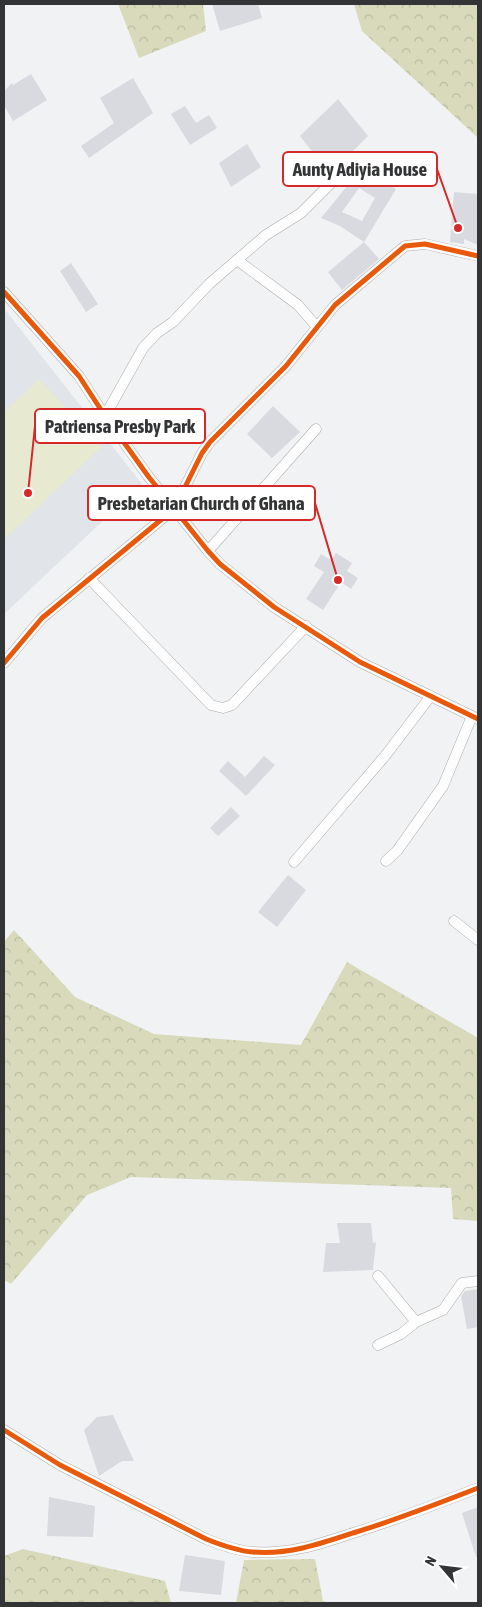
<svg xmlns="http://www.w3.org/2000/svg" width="482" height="1607" font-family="'Asap Condensed',sans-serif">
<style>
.built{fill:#e1e4e9}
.forest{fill:url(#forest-crowns)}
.garden{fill:#e7e9d0}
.building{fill:#d8dae0;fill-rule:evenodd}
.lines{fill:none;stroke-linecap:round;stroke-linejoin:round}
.street-casing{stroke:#ababac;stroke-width:11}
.street{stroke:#fdfdfd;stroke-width:10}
.cycleway-casing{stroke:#fff;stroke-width:8}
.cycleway{stroke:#e8590c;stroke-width:5}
.leader{fill:none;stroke:#d62828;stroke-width:2}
.callout-dot{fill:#d62828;stroke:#fff;stroke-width:2}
.callout{fill:#fff;stroke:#d62828;stroke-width:2}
.callout-label{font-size:19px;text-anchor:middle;font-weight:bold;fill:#333435}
</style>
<defs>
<pattern id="forest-crowns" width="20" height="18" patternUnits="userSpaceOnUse" patternTransform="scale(1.25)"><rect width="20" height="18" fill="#d8dabb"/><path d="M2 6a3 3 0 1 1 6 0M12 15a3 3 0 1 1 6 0" fill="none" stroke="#babca1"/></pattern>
</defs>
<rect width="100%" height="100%" fill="#f1f2f3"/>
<!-- built -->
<polygon class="built" points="6,311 142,484 4,614 4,314"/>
<!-- forest -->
<g class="forest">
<polygon points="118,4 203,4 206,31 139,58"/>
<polygon points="354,4 478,4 478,138 362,31"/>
<polygon points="14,930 75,997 154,1034 301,1045 347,962 478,1038 478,1221 453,1219 451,1188 131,1177 87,1195 11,1284 4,1280 4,942"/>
<polygon points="23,1549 165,1581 171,1603 4,1603 4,1556"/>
<polygon points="315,1559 323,1601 331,1603 236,1603 244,1560"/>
</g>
<!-- garden -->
<polygon class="garden" points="39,379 102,447 4,539 4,412"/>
<!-- building -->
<g class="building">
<polygon points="212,4 258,4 262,18 220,31"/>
<polygon points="31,74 47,100 13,121 4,105 4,91 12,83 13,85"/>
<polygon points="133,78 153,113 89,158 81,146 114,123 100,98"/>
<polygon points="338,99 368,136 330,174 300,136"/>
<polygon points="185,106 196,123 209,115 217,128 190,145 171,114"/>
<polygon points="247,144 261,167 231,187 219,163"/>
<path d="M 362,168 L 396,189 L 364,242 L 340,226 L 321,218 ZM 359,188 L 375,198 L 362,221 L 342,212 Z"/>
<polygon points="454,192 478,194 478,245 464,239 464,244 450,242"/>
<polygon points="364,242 379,259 342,290 328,272"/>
<polygon points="71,263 98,304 86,312 60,271"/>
<polygon points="273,406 300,432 272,458 247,434"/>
<polygon points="336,553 352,563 347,571 358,578 351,589 341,582 323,610 306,599 324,572 314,566 321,554 331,560"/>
<polygon points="264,756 275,765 246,796 219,771 228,761 245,777"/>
<polygon points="231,807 240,816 218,836 210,828"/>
<polygon points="288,875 306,890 277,927 258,912"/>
<polygon points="337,1223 371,1223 373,1243 376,1242 373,1270 323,1272 326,1243 340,1243"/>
<polygon points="478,1289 478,1327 467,1329 461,1296 465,1291"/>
<polygon points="113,1415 134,1461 122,1461 99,1476 84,1430 97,1417"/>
<polygon points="49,1497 95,1506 93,1537 47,1536"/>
<polygon points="478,1507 478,1557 476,1557 462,1513"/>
<polygon points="185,1555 225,1561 221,1595 179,1591"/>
</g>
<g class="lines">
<!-- street casing -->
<g class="street-casing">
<g id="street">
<polyline points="237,260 298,305 317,327"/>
<polyline points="4,292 79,376 105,416 148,476 208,551 220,564 274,607 360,662 478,719"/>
<polyline points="105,416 143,348 157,333 173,322 209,284 266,235 301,213 339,175"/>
<polyline points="208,551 316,429"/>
<polyline points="89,578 211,705 223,708 232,705 306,626"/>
<polyline points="4,663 42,618 174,509 202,453 210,442 286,366 335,305 405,246 425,244 478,256"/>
<polyline points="386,861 397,851 443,786 472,716"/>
<polyline points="294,862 385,756 430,697"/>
<polyline points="454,921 478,940"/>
<polyline points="378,1276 416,1322"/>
<polyline points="378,1345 401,1334 416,1322 443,1310 462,1283 478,1281"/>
<path d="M 4,1430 L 60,1465 L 206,1539 C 221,1545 237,1551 253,1552 C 288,1555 320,1544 353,1533 C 396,1520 437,1504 478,1488"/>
</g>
</g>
<!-- street -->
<use href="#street" class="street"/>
<!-- cycleway casing -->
<g class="cycleway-casing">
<g id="cycleway">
<polyline points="4,292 79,376 105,416 148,476 208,551 220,564 274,607 360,662 478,719"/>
<polyline points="4,663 42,618 174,509 202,453 210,442 286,366 335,305 405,246 425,244 478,256"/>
<path d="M 4,1430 L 60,1465 L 206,1539 C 221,1545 237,1551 253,1552 C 288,1555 320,1544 353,1533 C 396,1520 437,1504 478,1488"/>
</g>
</g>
<!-- cycleway -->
<use href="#cycleway" class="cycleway"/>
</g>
<!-- callouts -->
<path class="leader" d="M458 228L437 169M28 493L35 426M338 580L315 503"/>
<g class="callout-dot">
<circle cx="458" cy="228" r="5"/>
<circle cx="28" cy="493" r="5"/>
<circle cx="338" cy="580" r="5"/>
</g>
<g class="callout">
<rect x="283" y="152" width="154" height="34" rx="5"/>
<rect x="35" y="409" width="170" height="34" rx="5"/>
<rect x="88" y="486" width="227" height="34" rx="5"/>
</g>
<g class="callout-label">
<text x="360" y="176">Aunty Adiyia House</text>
<text x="120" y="433">Patriensa Presby Park</text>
<text x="201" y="510">Presbetarian Church of Ghana</text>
</g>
<!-- border -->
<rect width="482" height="1607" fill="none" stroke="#333435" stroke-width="10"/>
<!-- north arrow -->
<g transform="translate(442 1567) rotate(298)" stroke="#ffffff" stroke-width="4" paint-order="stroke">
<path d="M0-4L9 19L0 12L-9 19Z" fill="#333435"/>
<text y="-8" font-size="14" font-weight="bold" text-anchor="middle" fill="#333435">N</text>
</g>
</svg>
